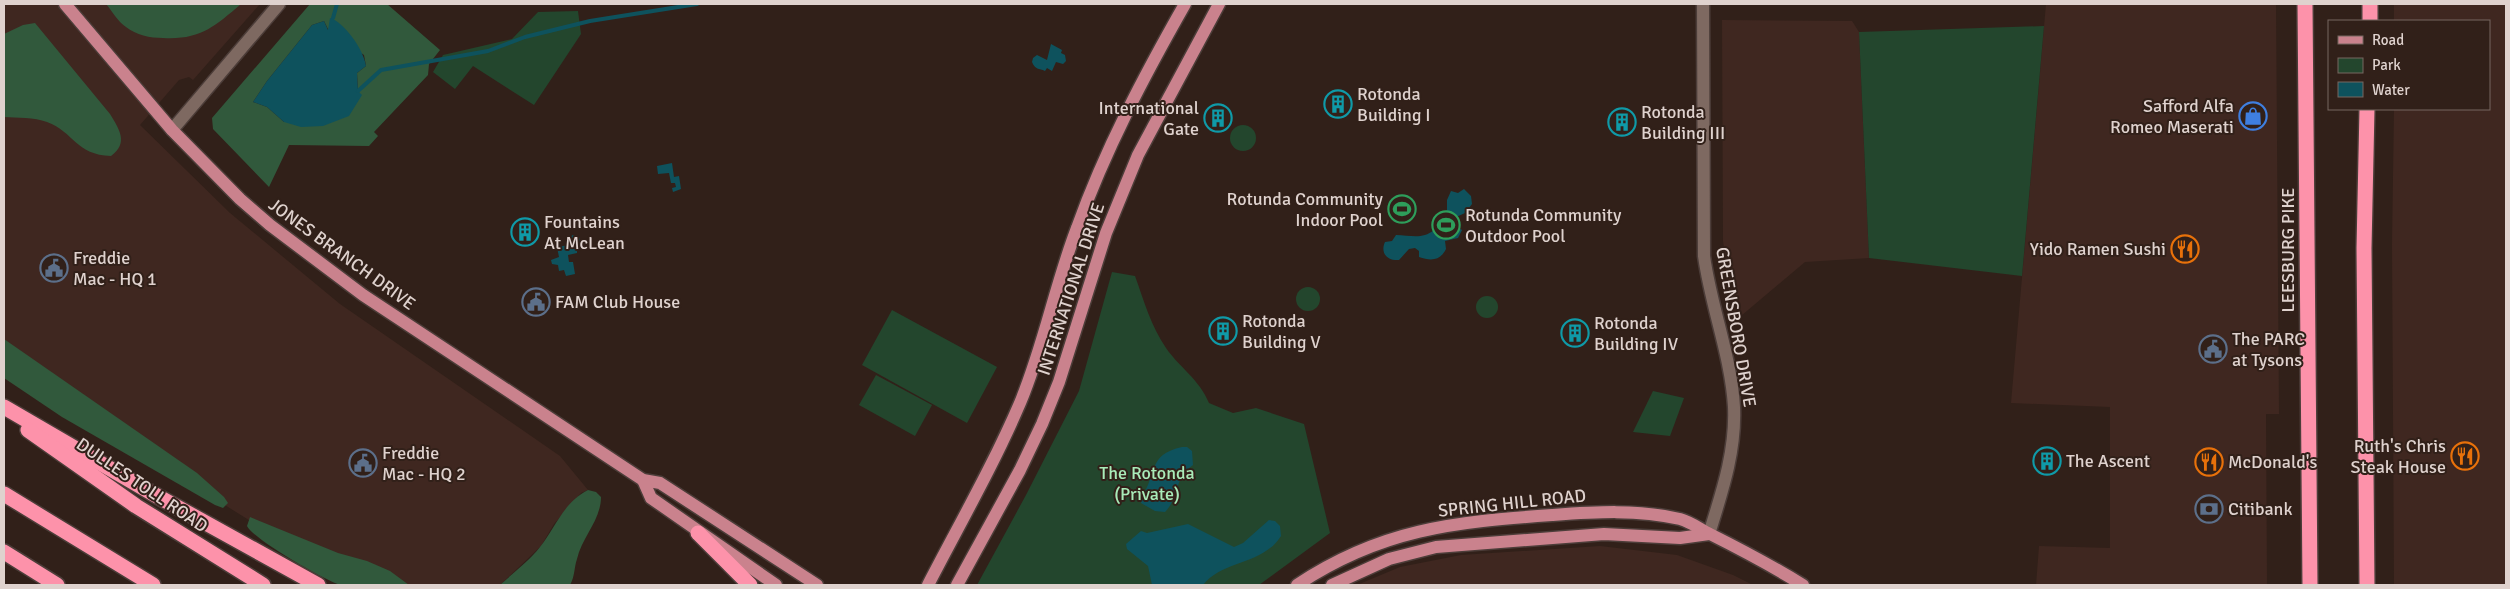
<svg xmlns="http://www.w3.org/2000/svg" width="2510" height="589" font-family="Signika,sans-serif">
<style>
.built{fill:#3f2720}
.green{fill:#23462d}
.forest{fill:#31593c;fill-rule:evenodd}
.water{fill:#0e525d}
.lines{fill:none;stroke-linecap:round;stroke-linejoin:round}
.stream{stroke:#0e525d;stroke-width:4}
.minor-casing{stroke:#4c3d39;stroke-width:15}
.major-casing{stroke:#4c3d39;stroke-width:15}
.highway-casing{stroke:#4c3d39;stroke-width:18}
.minor{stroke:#7e6961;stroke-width:12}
.major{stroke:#ca828d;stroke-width:12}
.highway{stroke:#fd92aa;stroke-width:15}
.labels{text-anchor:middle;stroke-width:4;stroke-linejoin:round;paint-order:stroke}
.poi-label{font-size:18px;fill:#dfd2ce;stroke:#312019;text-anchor:start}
.street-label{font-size:18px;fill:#dfd2ce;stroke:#312019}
.park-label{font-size:18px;fill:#a9ebb9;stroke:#312019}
</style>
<rect width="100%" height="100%" fill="#312019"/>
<!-- built -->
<g class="built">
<polygon points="4,4 260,4 193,80 189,77 179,80 140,125 230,213 340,304 560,456 588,490 581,493 554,524 541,546 500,585 352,585 4,366"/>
<polygon points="2046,4 2276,4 2279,414 2266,414 2267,585 2036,585 2039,546 2110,548 2110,407 2011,403"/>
<polygon points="2394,4 2506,4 2506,585 2394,585 2392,244 2394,109 2489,109 2489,21 2394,21"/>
<polygon points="1722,20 1852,21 1859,32 1869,258 1805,262 1735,321 1723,241"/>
<polygon points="1600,546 1677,555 1733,575 1753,585 1357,585 1400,567 1461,555"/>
</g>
<!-- green -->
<g class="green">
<polygon points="578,11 581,34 534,105 473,66 455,89 433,72 443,55 512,39 538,12"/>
<polygon points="2044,26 2022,276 1869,258 1859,32"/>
<circle cx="1243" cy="138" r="13"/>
<path d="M 1112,272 L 1135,276 C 1144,301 1151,326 1166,348 C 1180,368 1199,379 1209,403 L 1233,413 L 1256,408 L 1304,424 L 1330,533 L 1259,585 L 977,585 L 1026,495 L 1079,391 Z"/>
<circle cx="1308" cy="299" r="12"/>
<circle cx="1487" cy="307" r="11"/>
<polygon points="892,310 997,367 967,423 862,365"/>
<polygon points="876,375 932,405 915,436 859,405"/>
<polygon points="1653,391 1684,398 1670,436 1633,432"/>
</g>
<!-- forest -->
<g class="forest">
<path d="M 106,4 L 241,4 C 214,27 200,40 163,38 C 150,38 136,35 126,27 C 118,22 112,11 106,4 Z"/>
<path d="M 310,4 L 387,4 L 440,50 L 429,64 L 428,75 L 374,132 L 378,136 L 369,146 L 289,145 L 269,187 L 213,129 L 212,118 ZM 324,21 L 329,31 L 364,55 L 366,66 L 357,73 L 358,91 L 284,122 L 267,107 L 253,102 L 267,81 L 312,25 Z"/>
<path d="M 35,23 L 110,114 C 119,129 129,143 111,156 C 76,155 74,132 47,122 C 34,117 17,118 4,117 L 4,34 L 23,25 Z"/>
<polygon points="4,339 197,473 224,497 228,503 223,508 215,505 62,417 4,378"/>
<path d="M 588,490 L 596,492 L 601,497 C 601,520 582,537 577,559 C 574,568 575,576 570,585 L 500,585 C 513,573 529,561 540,547 C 556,527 563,503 588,490 Z"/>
<path d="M 250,517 L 338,553 L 367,561 L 390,571 L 409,585 C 394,585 352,589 340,585 C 324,580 253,539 247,526 Z"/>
</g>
<!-- water -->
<g class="water">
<path d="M 330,18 C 344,22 364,50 366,66 L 357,73 L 358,91 L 362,95 L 349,116 L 323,126 L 301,127 L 284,122 L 267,107 L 253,102 L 267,81 L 312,25 L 324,21 L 328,30 Z"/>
<path d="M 1051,44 L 1062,50 L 1061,53 L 1065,55 L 1066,61 L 1063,64 L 1056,62 L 1052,71 L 1047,68 L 1045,71 C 1039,68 1035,70 1032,62 L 1033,58 L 1037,55 L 1047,60 Z"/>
<polygon points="672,163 674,177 679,176 681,189 673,192 672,188 676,187 675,183 671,183 669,173 658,174 657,166"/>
<path d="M 1464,189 L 1471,196 L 1472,204 L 1465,213 L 1454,218 L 1453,224 L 1462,230 L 1458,238 L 1445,241 L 1446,249 C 1440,261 1431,261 1419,257 L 1419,251 L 1415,248 L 1409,249 L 1399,260 C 1387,261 1380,253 1385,242 L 1392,241 L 1396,235 C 1410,235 1422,240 1434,230 L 1440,218 L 1447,210 L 1447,200 L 1451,191 L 1458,193 Z"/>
<polygon points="573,235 579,237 582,248 577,249 577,253 568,255 569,262 573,262 575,274 566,276 564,270 559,271 558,265 552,264 551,260 559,257 557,247 569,245 568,238"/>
<path d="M 1182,447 L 1187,447 L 1192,451 L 1193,465 C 1173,479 1180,497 1165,512 L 1155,511 L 1141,503 L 1141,498 C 1158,473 1147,455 1182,447 Z"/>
<path d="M 1269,520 L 1275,521 L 1280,526 L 1281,536 C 1263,565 1223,560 1203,585 L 1152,585 L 1148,566 L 1127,549 L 1126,544 L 1141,531 L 1147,533 L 1188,524 L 1234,547 L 1243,543 Z"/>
</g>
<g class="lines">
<!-- stream -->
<g class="stream">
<polyline points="333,18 337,4"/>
<polyline points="358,91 381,70 488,51 525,37 590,21 697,4"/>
</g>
<!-- minor casing -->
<g class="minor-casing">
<g id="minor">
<path d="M 1703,4 L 1704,256 C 1711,307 1731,356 1734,407 C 1736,451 1722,492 1709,534"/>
<polyline points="172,130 279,4"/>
</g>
</g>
<!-- major casing -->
<g class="major-casing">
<g id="major">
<polyline points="65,4 172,130 240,199 270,225 363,295 643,480 660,483 817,585"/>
<polyline points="643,480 651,498 776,585"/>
<path d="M 928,585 C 959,525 993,466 1020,403 C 1044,346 1055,285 1077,228 C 1105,150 1144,76 1185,4"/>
<polyline points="957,585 1020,470 1042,424 1059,382 1106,233 1138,155 1219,4"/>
<path d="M 1297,585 C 1381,529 1454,522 1552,515 C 1595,512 1637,509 1680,519 C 1691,522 1700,529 1710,534 C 1742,550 1772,566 1803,585"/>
<polyline points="1332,585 1389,559 1436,547 1604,534 1680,538 1709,534"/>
</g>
</g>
<!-- highway casing -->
<g class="highway-casing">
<g id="highway">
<polyline points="2305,4 2310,585"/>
<polyline points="2370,21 2370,4"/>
<polyline points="2367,109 2364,248 2367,585"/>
<polyline points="4,407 157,496 318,585"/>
<polyline points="28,430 136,506 263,585"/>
<polyline points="4,494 153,585"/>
<polyline points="698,533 750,585"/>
<polyline points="4,552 57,585"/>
</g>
</g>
<!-- minor -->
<use href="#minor" class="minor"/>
<!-- major -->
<use href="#major" class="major"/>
<!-- highway -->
<use href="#highway" class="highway"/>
</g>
<!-- icons -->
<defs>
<g id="building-ring" transform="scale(1.4375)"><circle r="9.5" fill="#312019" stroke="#0f9aa8" stroke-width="1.5"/><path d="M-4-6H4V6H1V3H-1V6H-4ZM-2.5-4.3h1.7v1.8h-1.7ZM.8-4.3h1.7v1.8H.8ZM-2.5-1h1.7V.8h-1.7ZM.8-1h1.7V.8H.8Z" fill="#0f9aa8"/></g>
<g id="shop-ring" transform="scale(1.4375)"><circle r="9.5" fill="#312019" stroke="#3f7fe0" stroke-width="1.5"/><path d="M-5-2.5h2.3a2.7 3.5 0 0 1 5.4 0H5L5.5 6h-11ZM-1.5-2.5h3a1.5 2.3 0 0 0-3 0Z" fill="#3f7fe0"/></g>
<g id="stadium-ring" transform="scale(1.4375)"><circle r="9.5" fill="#312019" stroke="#2e9e5b" stroke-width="1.5"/><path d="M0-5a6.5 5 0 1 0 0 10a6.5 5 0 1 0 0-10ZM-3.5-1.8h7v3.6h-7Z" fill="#2e9e5b"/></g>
<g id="restaurant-ring" transform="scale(1.4375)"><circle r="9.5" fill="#312019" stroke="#e8710a" stroke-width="1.5"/><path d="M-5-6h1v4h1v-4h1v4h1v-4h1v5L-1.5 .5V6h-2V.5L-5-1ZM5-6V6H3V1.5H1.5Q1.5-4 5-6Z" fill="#e8710a"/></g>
<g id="civic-ring" transform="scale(1.4375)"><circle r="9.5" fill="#312019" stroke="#5c6f8a" stroke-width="1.5"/><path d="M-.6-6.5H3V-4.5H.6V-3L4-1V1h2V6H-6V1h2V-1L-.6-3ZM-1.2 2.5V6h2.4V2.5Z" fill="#5c6f8a"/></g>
<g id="bank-ring" transform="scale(1.4375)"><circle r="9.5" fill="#312019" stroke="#5c6f8a" stroke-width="1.5"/><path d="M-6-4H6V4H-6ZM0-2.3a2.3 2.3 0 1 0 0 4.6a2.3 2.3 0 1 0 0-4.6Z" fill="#5c6f8a"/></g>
</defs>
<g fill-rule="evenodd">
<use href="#building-ring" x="1338" y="104"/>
<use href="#shop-ring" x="2253" y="116"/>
<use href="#building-ring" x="1218" y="118"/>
<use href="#building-ring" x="1622" y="122"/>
<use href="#stadium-ring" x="1402" y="209"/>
<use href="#stadium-ring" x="1446" y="225"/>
<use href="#building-ring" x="525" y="232"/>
<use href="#restaurant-ring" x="2185" y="249"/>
<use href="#civic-ring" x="54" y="268"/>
<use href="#civic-ring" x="536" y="302"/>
<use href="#building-ring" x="1223" y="331"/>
<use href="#building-ring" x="1575" y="333"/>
<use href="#civic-ring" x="2213" y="349"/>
<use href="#restaurant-ring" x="2465" y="456"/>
<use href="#building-ring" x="2047" y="461"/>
<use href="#restaurant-ring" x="2209" y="462"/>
<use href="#civic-ring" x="363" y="463"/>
<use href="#bank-ring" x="2209" y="509"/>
</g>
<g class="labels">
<!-- poi labels -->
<g class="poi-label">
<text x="1357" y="100">Rotonda<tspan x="1357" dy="21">Building I</tspan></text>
<text x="2234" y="112" text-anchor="end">Safford Alfa<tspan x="2234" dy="21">Romeo Maserati</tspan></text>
<text x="1199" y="114" text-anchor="end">International<tspan x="1199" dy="21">Gate</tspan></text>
<text x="1641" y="118">Rotonda<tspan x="1641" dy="21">Building III</tspan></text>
<text x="1383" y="205" text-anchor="end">Rotunda Community<tspan x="1383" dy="21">Indoor Pool</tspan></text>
<text x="1465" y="221">Rotunda Community<tspan x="1465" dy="21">Outdoor Pool</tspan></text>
<text x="544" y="228">Fountains<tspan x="544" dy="21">At McLean</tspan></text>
<text x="2166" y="255" text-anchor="end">Yido Ramen Sushi</text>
<text x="73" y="264">Freddie<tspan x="73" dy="21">Mac - HQ 1</tspan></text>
<text x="555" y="308">FAM Club House</text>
<text x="1242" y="327">Rotonda<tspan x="1242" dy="21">Building V</tspan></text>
<text x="1594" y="329">Rotonda<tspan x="1594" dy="21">Building IV</tspan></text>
<text x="2232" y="345">The PARC<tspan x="2232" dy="21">at Tysons</tspan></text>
<text x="2446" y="452" text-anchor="end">Ruth's Chris<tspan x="2446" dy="21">Steak House</tspan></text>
<text x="382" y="459">Freddie<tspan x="382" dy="21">Mac - HQ 2</tspan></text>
<text x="2066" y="467">The Ascent</text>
<text x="2228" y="468">McDonald's</text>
<text x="2228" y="515">Citibank</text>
</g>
<!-- street labels -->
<g class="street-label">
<text transform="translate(2288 250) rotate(-90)" y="6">LEESBURG PIKE</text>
<text transform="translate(342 254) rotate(36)" y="6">JONES BRANCH DRIVE</text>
<text transform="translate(1071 289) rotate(-72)" y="6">INTERNATIONAL DRIVE</text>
<text transform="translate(1736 327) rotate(80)" y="6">GREENSBORO DRIVE</text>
<text transform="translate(142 485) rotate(34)" y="6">DULLES TOLL ROAD</text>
<text transform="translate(1512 503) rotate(-6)" y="6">SPRING HILL ROAD</text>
</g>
<!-- park labels -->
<g class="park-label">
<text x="1147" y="479">The Rotonda<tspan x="1147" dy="21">(Private)</tspan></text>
</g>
</g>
<!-- border -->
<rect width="2510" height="589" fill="none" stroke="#dfd2ce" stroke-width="10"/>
<!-- legend -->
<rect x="2328" y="20" width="162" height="90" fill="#312019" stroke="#776761"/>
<rect x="2338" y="36" width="25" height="8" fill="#ca828d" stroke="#776761"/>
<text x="2372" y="45" font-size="15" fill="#dfd2ce">Road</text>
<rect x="2338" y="58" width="25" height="15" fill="#23462d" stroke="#776761"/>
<text x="2372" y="70" font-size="15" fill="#dfd2ce">Park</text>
<rect x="2338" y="82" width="25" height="15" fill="#0e525d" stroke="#776761"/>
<text x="2372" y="95" font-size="15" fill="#dfd2ce">Water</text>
</svg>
